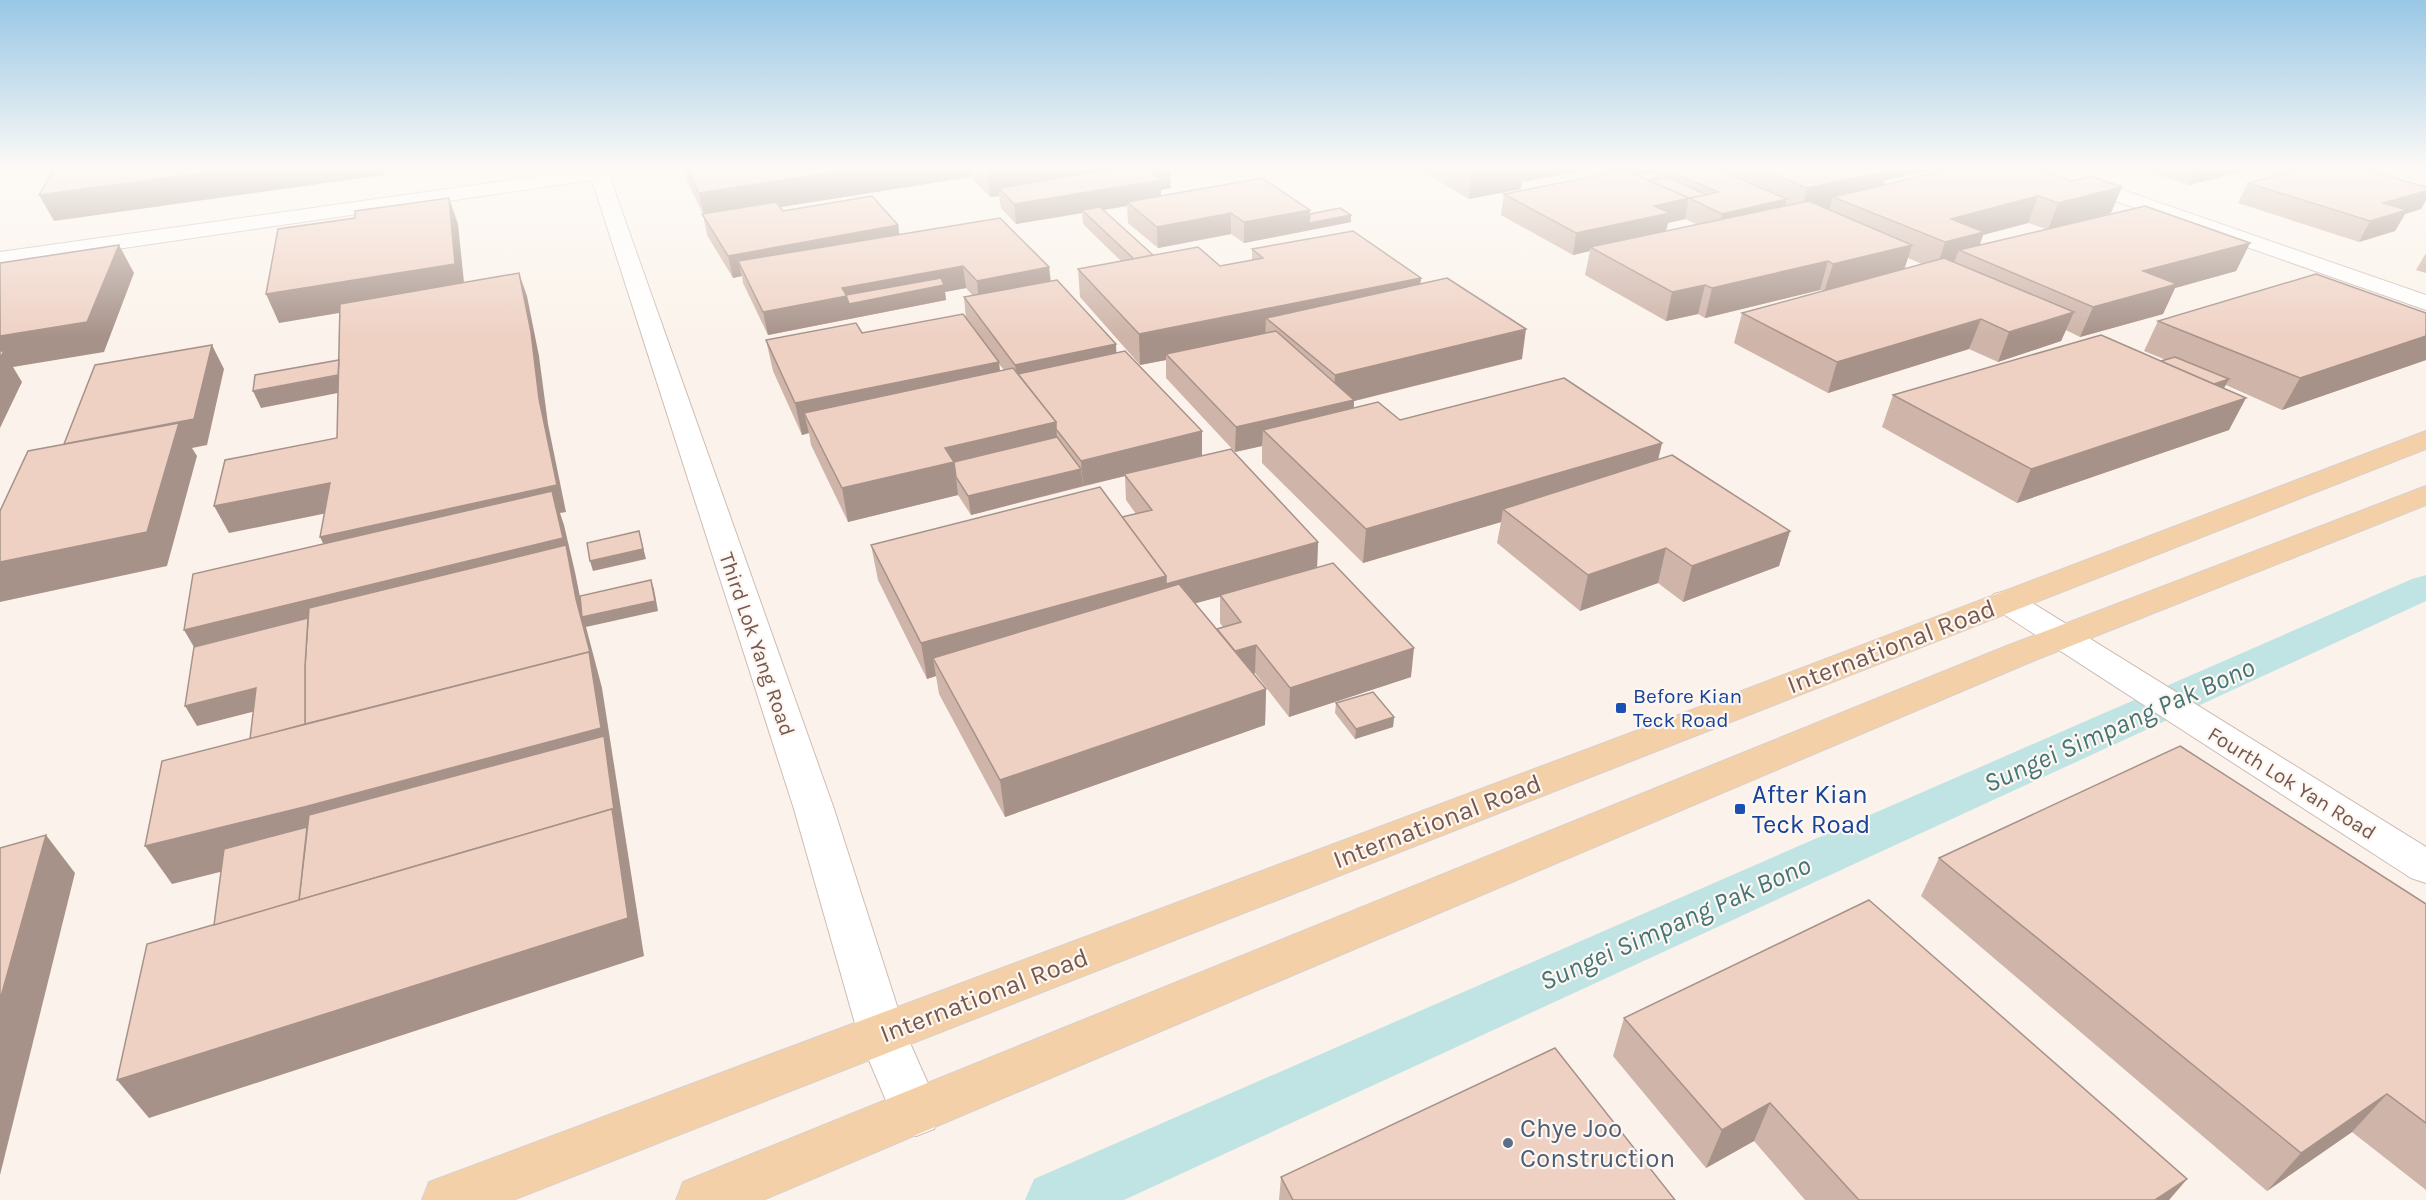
<svg xmlns="http://www.w3.org/2000/svg" width="2426" height="1200" font-family="Karla,sans-serif">
<style>
.lines{fill:none;stroke-linecap:round;stroke-linejoin:round}
.canal{fill:#c0e3e4;fill-rule:evenodd}
.minor-casing{stroke:#cfbcb3;stroke-width:2}
.major-casing{stroke:#d8d0ce;stroke-width:2}
.minor{fill:#fff;fill-rule:evenodd}
.major{fill:#f4d0a9;fill-rule:evenodd}
.wall{fill:#ceb4a9;fill-rule:evenodd}
.shaded-wall{fill:#a79289}
.building{fill:#efd1c4;stroke:#a79289;stroke-width:1.5}
.transit-dot{fill:#1a4fb4;stroke:#fef7f1;stroke-width:2}
.service-dot{fill:#5c6f8a;stroke:#fef7f1;stroke-width:2}
.labels{text-anchor:middle;stroke-width:4.5;stroke-linejoin:round;paint-order:stroke}
.street-label{font-size:21px;fill:#75584f;stroke:#fef7f1}
.transit-label{font-size:21px;fill:#164399;stroke:#fef7f1;text-anchor:start}
.near-street-label{font-size:26px;fill:#75584f;stroke:#fef7f1}
.near-transit-label{font-size:26px;fill:#164399;stroke:#fef7f1;text-anchor:start}
.near-service-label{font-size:26px;fill:#4e5e75;stroke:#fef7f1;text-anchor:start}
.near-water-label{font-size:27px;font-style:italic;fill:#437678;stroke:#fef7f1}
</style>
<rect width="100%" height="100%" fill="#fbf3eb"/>
<g class="lines">
<!-- canal -->
<polygon class="canal" points="2426,575 2426,601 1124,1200 1025,1200 1034,1179 2412,579"/>
<!-- minor casing -->
<g class="minor-casing">
<g id="minor">
<polygon points="589,169 639,169 637,173 610,178 834,809 906,1034 941,1113 934,1129 916,1136 898,1129 858,1034 794,809 592,180 0,266 0,252"/>
<polygon points="2034,169 2062,169 2426,295 2426,310 2036,173"/>
<polygon points="2006,591 2018,594 2426,847 2426,883 2411,878 1994,608 1989,601 1994,594"/>
</g>
</g>
<!-- major casing -->
<g class="major-casing">
<g id="major">
<polygon points="2426,431 2426,449 513,1200 422,1200 429,1182 448,1175 1628,734"/>
<polygon points="2426,486 2426,505 2033,661 763,1200 676,1200 683,1182 2009,645"/>
</g>
</g>
<!-- minor -->
<use href="#minor" class="minor"/>
<!-- major -->
<use href="#major" class="major"/>
</g>
<!-- wall -->
<g class="wall">
<path d="M 684,169 L 1170,169 L 1171,188 L 1161,190 L 1161,196 L 1310,214 L 1351,215 L 1351,222 L 1244,243 L 1231,234 L 1158,248 L 1128,223 L 1127,206 L 1103,210 L 1153,255 L 1220,266 L 1252,260 L 1252,249 L 1421,278 L 1420,284 L 1522,359 L 1354,401 L 1354,408 L 1400,420 L 1662,443 L 1658,460 L 1790,531 L 1779,566 L 1683,602 L 1658,583 L 1580,611 L 1497,543 L 1501,522 L 1363,563 L 1262,463 L 1262,446 L 1235,452 L 1166,378 L 1166,360 L 1140,365 L 1080,297 L 1078,269 L 1121,261 L 1083,224 L 1082,213 L 1016,224 L 1001,208 L 999,196 L 990,197 L 971,177 L 780,207 L 783,211 L 898,225 L 899,234 L 1049,267 L 1051,281 L 1116,353 L 1202,431 L 1202,456 L 1318,542 L 1317,567 L 1411,677 L 1289,717 L 1255,673 L 1254,674 L 1266,689 L 1265,725 L 1005,817 L 939,694 L 936,676 L 927,679 L 878,580 L 871,545 L 1122,517 L 1136,514 L 1126,500 L 1125,476 L 971,515 L 958,495 L 848,522 L 811,445 L 809,433 L 802,435 L 773,371 L 766,340 L 862,333 L 966,319 L 964,297 L 973,296 L 966,288 L 945,292 L 946,300 L 768,335 L 743,283 L 742,276 L 733,278 L 707,235 L 703,214 L 687,181 ZM 999,364 L 1004,370 L 1000,371 ZM 1220,597 L 1220,623 L 1223,627 L 1217,629 L 1195,603 Z"/>
<polygon points="1418,169 1593,169 1522,182 1521,189 1469,199"/>
<path d="M 1598,169 L 1937,169 L 1885,180 L 1883,185 L 1951,169 L 2111,213 L 2071,224 L 2250,243 L 2236,271 L 2175,288 L 2163,314 L 2080,337 L 2066,330 L 2061,341 L 1998,362 L 1969,349 L 1828,393 L 1734,343 L 1742,313 L 1823,291 L 1820,290 L 1705,318 L 1698,314 L 1666,321 L 1585,275 L 1590,251 L 1573,255 L 1501,215 L 1504,194 L 1608,174 ZM 1653,173 L 1652,180 L 1650,181 L 1639,176 ZM 1685,219 L 1696,224 L 1666,231 L 1668,223 ZM 2028,223 L 2046,229 L 1980,245 L 1983,235 ZM 1908,258 L 1922,264 L 1904,269 Z"/>
<polygon points="2138,169 2251,169 2189,185"/>
<polygon points="2261,169 2363,169 2421,209 2405,214 2395,231 2359,242 2238,203 2248,183 2279,175"/>
<polygon points="2426,253 2426,273 2416,270"/>
<polygon points="2426,313 2426,360 2282,410 2226,385 2223,388 2229,430 2017,503 1882,427 1893,395 2161,361 2166,360 2144,351 2158,321"/>
<polygon points="1336,703 1394,717 1393,727 1355,739 1335,713"/>
<polygon points="1939,858 2426,904 2426,1190 2352,1132 2267,1191 1921,896"/>
<polygon points="1624,1018 2187,1179 2169,1200 1805,1200 1754,1141 1706,1168 1613,1056"/>
<polygon points="1281,1177 1675,1200 1279,1200"/>
</g>
<!-- shaded-wall -->
<g class="shaded-wall">
<polygon points="232,169 384,169 384,175 54,221 39,195"/>
<polygon points="856,169 970,169 971,177 705,219 699,193"/>
<polygon points="1003,169 1161,169 999,188 999,196 990,197 988,172"/>
<polygon points="1166,169 1170,169 1171,188 1161,190 1161,200 1127,202 1127,206 1085,213 1082,210 1082,213 1016,224 1014,204 1151,172"/>
<polygon points="1494,169 1593,169 1522,182 1521,189 1469,199 1472,173"/>
<polygon points="1622,169 1654,169 1653,173 1620,180"/>
<polygon points="1859,169 1937,169 1885,180 1880,197 1833,197 1830,208 1800,215 1807,188"/>
<polygon points="2196,169 2251,169 2189,185"/>
<polygon points="2122,187 2111,213 2048,230 2058,203"/>
<polygon points="2426,191 2426,200 2421,209 2405,214 2395,231 2359,242 2370,221 2383,203"/>
<polygon points="2038,196 2028,223 1983,235 1975,257 1959,250 1953,265 1936,270 1945,242 1951,219"/>
<polygon points="449,198 458,224 465,292 279,323 266,294"/>
<polygon points="1689,198 1685,219 1668,223 1665,234 1590,247 1590,251 1573,255 1576,233 1654,206"/>
<polygon points="1787,199 1782,220 1717,235 1722,214"/>
<polygon points="1310,210 1309,223 1351,215 1351,222 1244,243 1244,222"/>
<polygon points="1231,213 1231,234 1158,248 1157,227"/>
<polygon points="898,225 901,246 738,261 742,276 733,278 728,256"/>
<polygon points="2250,243 2236,271 2175,288 2163,314 2080,337 2093,307 2143,271"/>
<polygon points="119,245 134,273 104,352 13,367 22,382 0,428 0,336"/>
<polygon points="1912,245 1903,273 1824,292 1833,264"/>
<polygon points="1828,261 1820,290 1705,318 1712,288"/>
<polygon points="963,266 966,288 945,292 946,300 768,335 763,312 842,288"/>
<polygon points="1049,267 1051,289 979,303 977,281"/>
<polygon points="519,273 527,296 539,356 548,424 566,512 560,513 564,525 575,572 584,617 651,580 654,589 658,611 586,627 602,688 644,956 149,1118 117,1080 312,849 172,884 145,846 247,761 309,675 205,666 184,630 333,564 320,537 539,399"/>
<polygon points="1421,278 1418,307 1266,318 1265,339 1166,354 1166,360 1140,365 1139,334"/>
<polygon points="1705,285 1698,314 1666,321 1672,292"/>
<polygon points="2074,312 2061,341 1998,362 2009,332"/>
<polygon points="1981,319 1969,349 1828,393 1837,362"/>
<polygon points="1526,329 1522,359 1354,401 1353,425 1263,430 1262,446 1235,452 1236,427 1333,405 1335,375"/>
<polygon points="2426,336 2426,360 2282,410 2300,378"/>
<polygon points="1116,344 1117,368 1017,379 1015,365"/>
<polygon points="212,345 224,369 207,445 192,448 197,456 167,566 0,602 0,562 79,469"/>
<polygon points="999,362 1002,393 804,413 809,433 802,435 795,403"/>
<polygon points="341,375 348,391 261,408 253,391"/>
<polygon points="2229,379 2224,388 2205,394 2210,386"/>
<polygon points="2246,398 2229,430 2017,503 2031,469"/>
<polygon points="1056,422 1058,455 956,477 958,495 848,522 842,488 945,448"/>
<polygon points="1202,431 1202,457 1124,474 1125,476 1083,486 1081,461"/>
<polygon points="1662,443 1654,476 1503,509 1501,522 1363,563 1366,529"/>
<polygon points="1081,469 1083,486 971,515 968,496"/>
<polygon points="330,483 342,510 229,533 214,506"/>
<polygon points="639,531 646,559 593,571 590,561"/>
<polygon points="1790,531 1779,566 1683,602 1692,566"/>
<polygon points="1318,542 1317,569 943,675 933,658 936,676 927,679 921,643 1166,576"/>
<polygon points="1666,548 1658,583 1580,611 1588,575"/>
<polygon points="1256,645 1255,673 1230,681 1230,653"/>
<polygon points="1414,648 1411,677 1289,717 1290,688"/>
<polygon points="256,688 268,708 197,726 185,706"/>
<polygon points="1266,689 1265,725 1005,817 1000,780"/>
<polygon points="1394,717 1393,727 1355,739 1356,729"/>
<polygon points="46,835 75,873 0,1175 0,1000"/>
<polygon points="2387,1094 2352,1132 2267,1191 2301,1153"/>
<polygon points="1770,1103 1754,1141 1706,1168 1722,1130"/>
<polygon points="2187,1179 2169,1200 2155,1200"/>
</g>
<!-- building -->
<g class="building">
<polygon points="54,169 232,169 39,195"/>
<polygon points="687,169 856,169 699,193"/>
<polygon points="985,169 1003,169 988,172"/>
<polygon points="1116,169 1166,169 1151,172 1161,180 1014,204 999,188"/>
<polygon points="1465,169 1494,169 1472,173"/>
<polygon points="1665,169 1717,169 1787,199 1722,214 1689,198 1718,192"/>
<polygon points="1761,169 1882,169 1888,171 1807,188"/>
<polygon points="1951,169 2036,169 2072,181 2091,176 2122,187 2058,203 2038,196 1951,219 1984,232 1945,242 1833,197"/>
<polygon points="2300,169 2363,169 2426,187 2426,191 2383,203 2407,210 2370,221 2248,183"/>
<polygon points="1626,170 1689,198 1654,206 1670,213 1576,233 1504,194"/>
<polygon points="1668,177 1707,195 1689,198 1650,181"/>
<polygon points="1262,178 1310,210 1244,222 1231,213 1157,227 1127,202"/>
<polygon points="872,196 898,225 728,256 702,214 776,202 783,211"/>
<polygon points="449,198 455,264 266,294 278,229 355,218 355,211"/>
<polygon points="1809,201 1912,245 1833,264 1828,261 1712,288 1705,285 1672,292 1590,247"/>
<polygon points="2145,206 2250,243 2143,271 2177,284 2093,307 1959,250"/>
<polygon points="1100,207 1153,255 1134,259 1082,210"/>
<polygon points="1340,208 1351,215 1309,223 1310,214"/>
<polygon points="1000,218 1049,267 977,281 963,266 842,288 847,296 763,312 738,261"/>
<polygon points="1353,231 1421,278 1139,334 1078,269 1198,247 1220,266 1263,258 1252,249"/>
<polygon points="119,245 87,322 0,336 0,263"/>
<polygon points="1944,258 2074,312 2009,332 1981,319 1837,362 1742,313"/>
<polygon points="519,273 531,332 539,399 557,485 320,537 330,483 214,506 225,460 337,438 340,304"/>
<polygon points="2316,274 2426,313 2426,336 2300,378 2158,321"/>
<polygon points="941,278 944,285 849,304 846,295"/>
<polygon points="1447,278 1526,329 1335,375 1266,318"/>
<polygon points="1057,280 1116,344 1015,365 964,297"/>
<polygon points="963,314 999,362 795,403 766,340 856,323 862,333"/>
<polygon points="1276,331 1354,400 1236,427 1166,354"/>
<polygon points="2101,335 2246,398 2031,469 1893,395"/>
<polygon points="212,345 194,419 64,444 95,365"/>
<polygon points="0,351 4,351 0,358"/>
<polygon points="1125,351 1202,431 1081,461 1056,429 1056,422 1018,374"/>
<polygon points="2175,357 2229,379 2214,384 2161,361"/>
<polygon points="339,360 338,375 253,391 255,375"/>
<polygon points="1013,368 1056,422 945,448 954,462 842,488 804,413"/>
<polygon points="1564,378 1662,443 1366,529 1263,430 1378,402 1400,420"/>
<polygon points="179,423 147,532 0,562 0,511 28,451"/>
<polygon points="1057,437 1081,469 968,496 956,477 954,462"/>
<polygon points="1231,449 1318,542 1166,584 1166,576 1122,517 1152,510 1124,474"/>
<polygon points="1672,455 1790,531 1692,566 1666,548 1588,575 1503,509"/>
<polygon points="1100,487 1166,576 921,643 871,545"/>
<polygon points="552,491 563,538 184,630 193,574"/>
<polygon points="639,531 643,549 590,561 587,543"/>
<polygon points="566,545 576,599 592,660 589,652 305,724 305,666 309,608"/>
<polygon points="1333,563 1414,648 1290,688 1256,645 1235,651 1217,629 1241,622 1220,595"/>
<polygon points="651,580 655,601 582,617 580,596"/>
<polygon points="1179,584 1266,689 1000,780 933,658"/>
<polygon points="308,618 305,666 305,724 250,739 256,688 185,706 194,647"/>
<polygon points="589,652 601,728 304,807 145,846 162,761"/>
<polygon points="1373,692 1394,717 1356,729 1336,703"/>
<polygon points="604,736 615,818 612,809 299,900 309,815"/>
<polygon points="2180,746 2426,904 2426,1123 2387,1094 2301,1153 1939,858"/>
<polygon points="612,809 628,918 117,1080 147,944"/>
<polygon points="307,827 299,900 214,925 224,849"/>
<polygon points="46,835 0,1000 0,848"/>
<polygon points="1869,900 2187,1179 2155,1200 1859,1200 1770,1103 1722,1130 1624,1018"/>
<polygon points="1555,1048 1675,1200 1293,1200 1281,1177"/>
</g>
<!-- sky -->
<linearGradient id="sky" x2="0" y2="1"><stop stop-color="#98c7e6"/><stop offset="0.5" stop-color="#fdfaf6"/><stop offset="1" stop-color="#fdfaf6" stop-opacity="0"/></linearGradient>
<rect width="2426" height="337" fill="url(#sky)"/>
<!-- markers -->
<g class="transit-dot">
<rect x="1615" y="702" width="12" height="12" rx="3"/>
<rect x="1734" y="803" width="12" height="12" rx="3"/>
</g>
<circle class="service-dot" cx="1508" cy="1143" r="6"/>
<g class="labels">
<!-- street labels -->
<g class="street-label">
<text transform="translate(757 644) rotate(71)" y="7">Third Lok Yang Road</text>
<text transform="translate(2292 783) rotate(32)" y="7">Fourth Lok Yan Road</text>
</g>
<!-- transit labels -->
<g class="transit-label">
<text x="1633" y="703">Before Kian<tspan x="1633" dy="24">Teck Road</tspan></text>
</g>
<!-- near-street labels -->
<g class="near-street-label">
<text transform="translate(1891 646) rotate(-21)" y="9">International Road</text>
<text transform="translate(1437 821) rotate(-21)" y="9">International Road</text>
<text transform="translate(984 995) rotate(-21)" y="9">International Road</text>
</g>
<!-- near-transit labels -->
<g class="near-transit-label">
<text x="1752" y="803">After Kian<tspan x="1752" dy="30">Teck Road</tspan></text>
</g>
<!-- near-service labels -->
<g class="near-service-label">
<text x="1520" y="1137">Chye Joo<tspan x="1520" dy="30">Construction</tspan></text>
</g>
<!-- near-water labels -->
<g class="near-water-label">
<text transform="translate(2119 725) rotate(-24)" y="9">Sungei Simpang Pak Bono</text>
<text transform="translate(1675 923) rotate(-24)" y="9">Sungei Simpang Pak Bono</text>
</g>
</g>
</svg>
